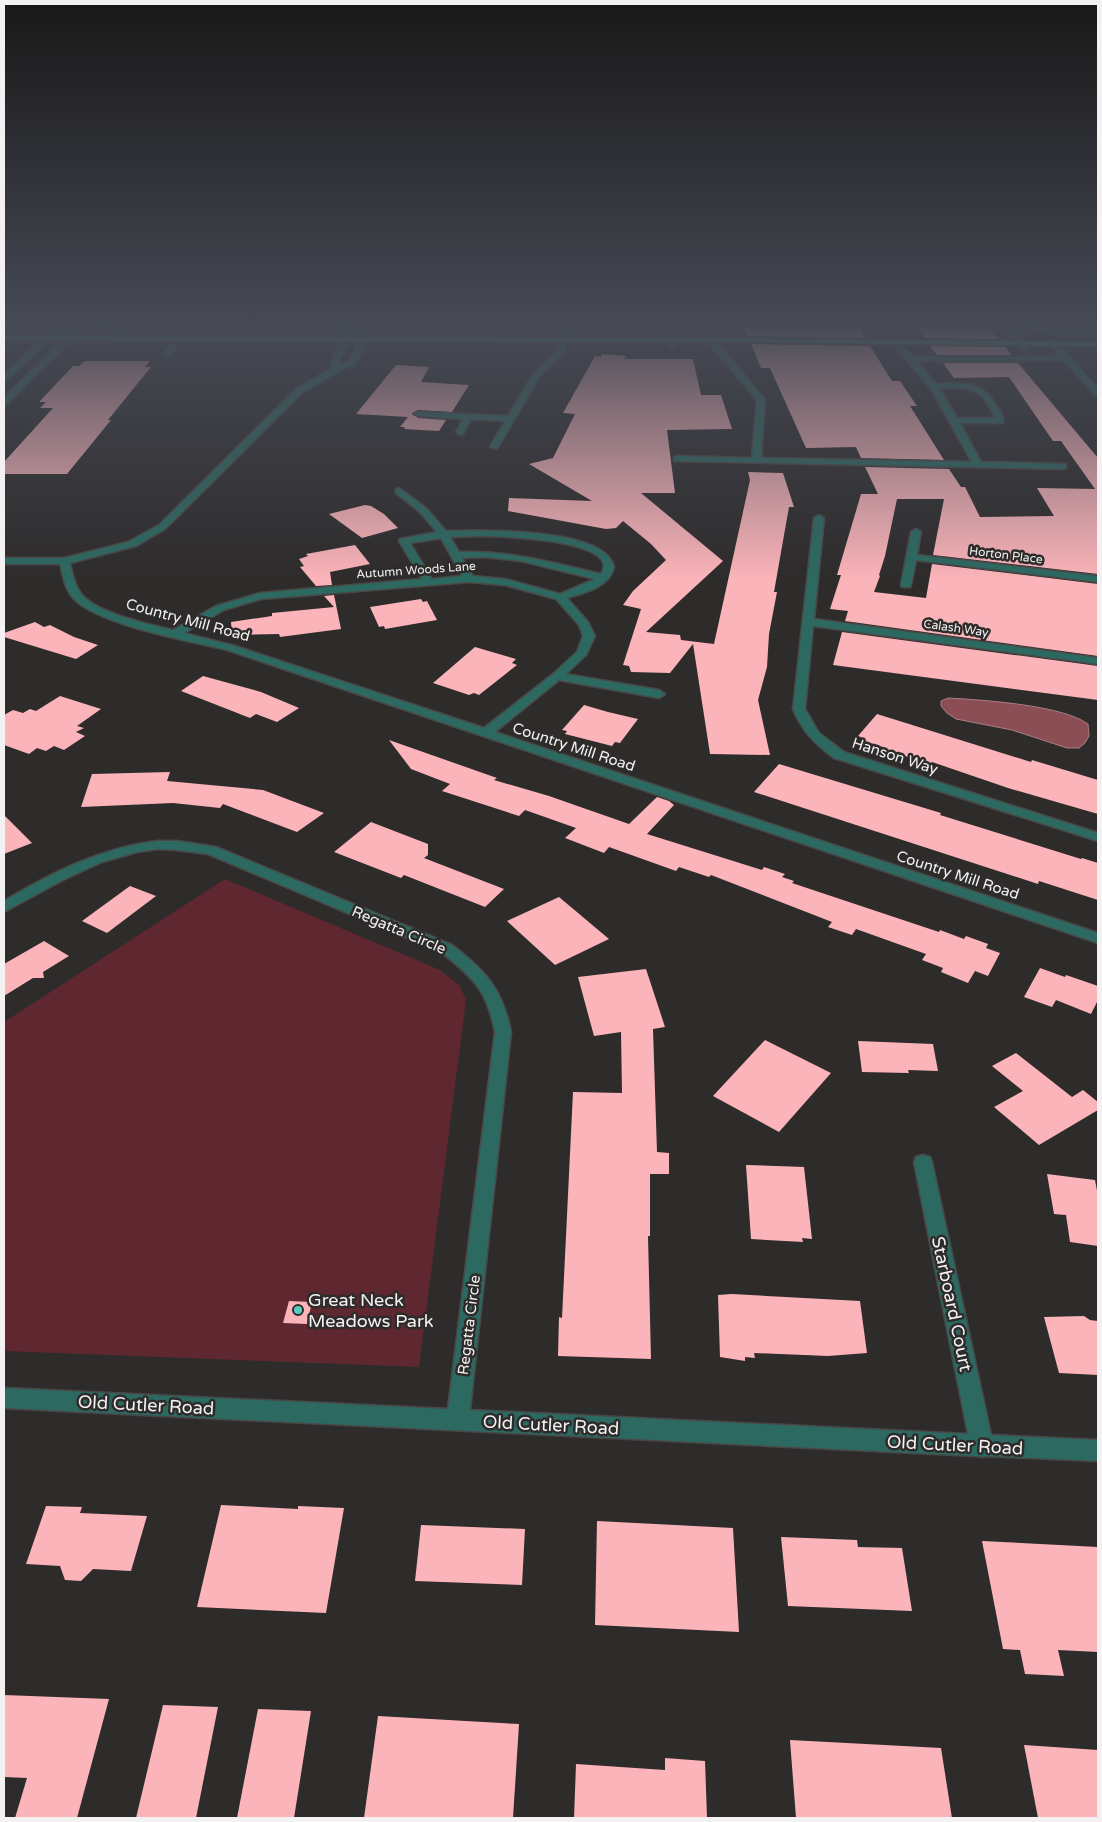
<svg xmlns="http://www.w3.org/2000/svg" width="1102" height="1822" font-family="'Varela Round',sans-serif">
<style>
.green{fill:#5f272f}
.water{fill:#8b4e54;stroke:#aa7f83}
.building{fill:#fbb4b9}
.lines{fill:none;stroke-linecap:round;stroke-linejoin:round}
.minor-casing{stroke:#4a4747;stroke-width:3}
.major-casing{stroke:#4a4747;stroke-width:3}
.minor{fill:#2c6961;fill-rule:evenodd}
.major{fill:#37a194;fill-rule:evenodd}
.poi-dot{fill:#59cebf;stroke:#2e2b2b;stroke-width:2}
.labels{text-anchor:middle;stroke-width:5;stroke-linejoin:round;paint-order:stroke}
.far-street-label{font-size:12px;fill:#f3f1f1;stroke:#2e2b2b}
.street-label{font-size:15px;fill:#f3f1f1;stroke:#2e2b2b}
.near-poi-label{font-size:18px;fill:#f3f1f1;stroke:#2e2b2b;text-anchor:start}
.near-street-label{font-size:18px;fill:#f3f1f1;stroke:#2e2b2b}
</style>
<rect width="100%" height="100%" fill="#2e2b2b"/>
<!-- green -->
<polygon class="green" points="225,879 440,970 460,986 466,1000 419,1367 4,1351 4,1022"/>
<!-- water -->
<path class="water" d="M 948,698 C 983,700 1062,705 1088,724 L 1089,736 L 1085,743 L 1079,748 L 1067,748 L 1012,730 L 956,719 L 947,713 L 941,706 L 941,701 Z"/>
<!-- building -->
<g class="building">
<polygon points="742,324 857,324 865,338 747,336"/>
<polygon points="914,324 986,324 998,339 924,338"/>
<polygon points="751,344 870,346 892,381 900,381 917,406 910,406 944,460 861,458 856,447 806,448 770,368 761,368"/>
<polygon points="930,346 1005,347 1011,355 937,355"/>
<polygon points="602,354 626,356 624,359 693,359 701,395 721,395 732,429 667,430 675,493 641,493 723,561 646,632 680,635 681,640 714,644 750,480 748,472 783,473 794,507 789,507 774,592 777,592 769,634 767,667 758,700 770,755 710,754 693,644 670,673 631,672 629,666 623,665 641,609 623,605 633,591 666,560 651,544 623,521 616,528 606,529 508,511 509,498 592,501 529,464 553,458 575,414 563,413 595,356 601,357"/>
<polygon points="85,361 150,361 145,367 151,367 108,420 111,420 67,474 4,474 4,462 53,408 40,408 46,402 39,402 73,366 79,366"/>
<polygon points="943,363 1018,363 1098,458 1098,574 933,555 944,499 897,499 885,556 879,575 880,576 874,592 926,598 932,564 1098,584 1098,656 845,621 848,611 830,609 841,575 837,575 861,494 878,494 865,467 949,469 961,487 965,487 980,517 1054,516 1037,488 1095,489 1061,441 1053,441 1009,377 954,378"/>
<polygon points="396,365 429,367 421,382 469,385 452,412 418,410 412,413 418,418 446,420 439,431 404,429 405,427 400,427 408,417 356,414"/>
<polygon points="365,505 371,506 384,514 398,528 362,538 329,514"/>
<polygon points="355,545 370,564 330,572 332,585 316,586 300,567 304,566 299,559 308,556 306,554"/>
<polygon points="334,595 341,629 280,637 279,634 232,635 231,622 272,616 272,613 334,607 324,596"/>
<polygon points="421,599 423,602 427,601 437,620 385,629 384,626 379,627 370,607"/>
<polygon points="35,622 44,627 50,625 74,637 98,645 76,659 4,637 4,633"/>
<polygon points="842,632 1098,666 1098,700 833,665"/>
<polygon points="475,647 516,659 512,663 517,665 479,695 474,693 469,695 433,683"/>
<polygon points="203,676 261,692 299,708 277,722 256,714 250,718 181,691"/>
<polygon points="60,696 101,709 77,726 84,728 76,732 85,736 64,750 54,746 46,751 37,748 29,754 4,745 4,715 13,710 23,713 30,709 36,711"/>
<polygon points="584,705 608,712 638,719 620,743 615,742 612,746 565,734 567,731 562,730"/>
<polygon points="877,714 1031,762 1032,760 1098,780 1098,814 1008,788 932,762 931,764 882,749 883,747 861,740 863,738 858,736"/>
<polygon points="389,740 497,778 494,780 549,796 629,824 657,797 669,801 674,805 647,834 762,870 764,867 785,874 782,877 794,881 792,883 939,932 940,930 964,939 966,936 988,944 986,948 1000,953 988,976 975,971 968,983 941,972 943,968 922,960 926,954 856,929 852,935 828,927 832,922 711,875 709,877 679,867 676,871 609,847 604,853 565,838 576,828 525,810 519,816 442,791 450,784 411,769"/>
<polygon points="779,764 941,813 940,815 1081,859 1082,858 1098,863 1098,900 1039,881 1038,884 754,792"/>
<polygon points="170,772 167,781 263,790 324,813 297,832 223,804 220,808 173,803 81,807 92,774"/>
<polygon points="4,815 32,843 4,854"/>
<polygon points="371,822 428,844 428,855 424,858 504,889 485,907 404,875 401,878 334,852"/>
<polygon points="130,886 156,896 107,933 82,921"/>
<polygon points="559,897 609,939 555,965 507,921"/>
<polygon points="44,941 69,956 43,972 44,978 33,978 4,996 4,964"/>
<polygon points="1040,968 1065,977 1066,975 1098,986 1098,1000 1091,1014 1056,1000 1052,1007 1024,997"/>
<polygon points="646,969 665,1027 653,1029 657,1152 669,1153 669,1174 650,1174 650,1236 648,1236 651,1359 558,1356 559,1317 562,1318 573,1092 622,1093 621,1032 594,1036 578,977"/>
<polygon points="765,1040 831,1073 779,1132 713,1096"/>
<polygon points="858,1041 933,1044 938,1071 908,1070 909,1073 862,1072"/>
<polygon points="1016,1053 1072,1097 1083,1090 1098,1102 1098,1110 1039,1145 994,1107 1023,1091 992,1066"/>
<polygon points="746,1165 804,1167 812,1239 802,1238 803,1242 751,1239"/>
<polygon points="1047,1174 1095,1180 1098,1196 1098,1246 1070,1242 1066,1215 1054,1214"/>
<polygon points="732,1294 860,1301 867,1353 828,1356 754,1353 755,1358 745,1357 745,1361 720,1357 718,1295"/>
<polygon points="289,1301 312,1302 307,1324 283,1323"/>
<polygon points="1084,1316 1090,1320 1098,1321 1098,1375 1059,1373 1044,1317"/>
<polygon points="221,1505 298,1509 298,1506 344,1508 326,1613 197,1607"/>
<polygon points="46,1506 82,1507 80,1513 147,1516 131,1571 93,1569 81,1581 65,1580 60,1566 26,1564"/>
<polygon points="597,1521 733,1528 739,1632 595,1625"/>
<polygon points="421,1525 525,1529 522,1585 415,1581"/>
<polygon points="781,1537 857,1540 858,1547 902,1548 912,1611 788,1606"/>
<polygon points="982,1541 1098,1547 1098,1652 1058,1650 1064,1676 1025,1674 1020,1650 1003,1649"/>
<polygon points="4,1695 109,1699 77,1818 15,1818 27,1778 4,1777"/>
<polygon points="163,1705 218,1707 196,1818 136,1818"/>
<polygon points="258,1709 311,1711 294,1818 237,1818"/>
<polygon points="378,1716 519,1724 513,1818 364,1818"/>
<polygon points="790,1740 941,1748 952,1818 796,1818"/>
<polygon points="1024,1745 1098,1750 1098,1818 1038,1818"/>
<polygon points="665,1758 705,1761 707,1818 574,1818 576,1764 665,1770"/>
</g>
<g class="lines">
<!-- minor casing -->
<g class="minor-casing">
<g id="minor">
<polygon points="68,324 75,324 66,334 71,336 71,340 7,404 4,404 4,398 64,338 61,336 50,340 7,380 4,380 4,374 44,336 59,332"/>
<path d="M 340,324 L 348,324 L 355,329 L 338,362 L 342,364 L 349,362 L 356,347 L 358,329 L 367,324 L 376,324 L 364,331 L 364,347 L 355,365 L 344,368 L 302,393 L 165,529 L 136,546 L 70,563 C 72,572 74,584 80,592 C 94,613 149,624 173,630 L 216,606 L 260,593 L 422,579 L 399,541 L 400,539 L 437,532 L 420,512 L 396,493 L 396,489 L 399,488 L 426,508 L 446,531 C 479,530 606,527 614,567 C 610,587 584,593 567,598 L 588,622 L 595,636 L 586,655 L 566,674 L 659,690 L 665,694 L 659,698 L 559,680 L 495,732 L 1098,933 L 1098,943 L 227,650 C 190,641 99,625 74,599 C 65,590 63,576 60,564 L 4,564 L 4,558 L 64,558 L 128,542 L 159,525 L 296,389 L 335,366 L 330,363 L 347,330 ZM 478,536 C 494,536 624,539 601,574 C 554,563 508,550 459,552 L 450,537 ZM 441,538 L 462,576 L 432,579 L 410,543 ZM 484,557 L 521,561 L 595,579 L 560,594 L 505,579 L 473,576 L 462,558 ZM 469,582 L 505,585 L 556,599 L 579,625 L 583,636 L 577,652 L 553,674 L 484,728 L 235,646 L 184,633 L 224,610 L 261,599 Z"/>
<polygon points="560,324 567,324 564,354 540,376 497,449 490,447 505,421 471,419 463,434 460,435 456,432 463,419 418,416 414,414 418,412 508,416 534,373 556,353"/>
<polygon points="666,324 673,324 676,349 669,347"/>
<polygon points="1001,324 1008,324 1028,347 1028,351 1022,351"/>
<path d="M 1025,324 L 1061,330 L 1098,329 L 1098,333 C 1079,335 1039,337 1025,324 Z"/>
<path d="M 708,338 L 714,338 L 765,400 L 761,458 L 972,462 L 931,389 L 896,348 L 900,346 L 913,357 L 1061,357 L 1048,342 L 1055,340 L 1098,389 L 1098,395 L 1095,395 L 1065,361 L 917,361 L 936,384 C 962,383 981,379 996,405 C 1000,410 1004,417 1003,423 L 960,423 L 981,462 L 1066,464 L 1066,468 L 1063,469 L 674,461 L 674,457 L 677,456 L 752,458 L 757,400 L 708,342 ZM 939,388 C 970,387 982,387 995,418 L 957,418 Z"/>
<polygon points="170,344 177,346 170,356 164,356 163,354"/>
<path d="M 819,515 L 824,518 L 814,619 L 1098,658 L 1098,664 L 813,626 L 805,709 L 819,733 L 844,752 L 1098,833 L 1098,841 L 834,758 C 815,744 802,731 793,709 L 814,518 Z"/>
<polygon points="916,529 921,532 917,555 1098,576 1098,582 916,560 911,585 910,587 902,587 901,585 911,532"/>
<path d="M 157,841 L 177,841 L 216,847 L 452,945 C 486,971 503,990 511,1032 L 470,1410 L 968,1434 L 914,1162 L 916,1157 L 923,1155 L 930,1157 L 932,1162 L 991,1435 L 1098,1440 L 1098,1461 L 986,1456 L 982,1457 L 977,1456 L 4,1408 L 4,1388 L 448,1409 L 495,1032 C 487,991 474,978 442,953 L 208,854 L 177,850 L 157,849 L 137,852 L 102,862 L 63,880 L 4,912 L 4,901 C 53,872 101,848 157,841 Z"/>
</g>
</g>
<!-- major casing -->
<g class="major-casing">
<g id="major">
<polygon points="93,324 107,324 127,330 123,332"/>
<polygon points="4,336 711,338 1098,342 1098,346 711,342 4,340"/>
</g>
</g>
<!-- minor -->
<use href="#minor" class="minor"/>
<!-- major -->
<use href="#major" class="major"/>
</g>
<!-- sky -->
<linearGradient id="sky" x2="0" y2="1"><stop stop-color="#191818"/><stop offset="0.56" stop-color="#464a55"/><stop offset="1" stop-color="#464a55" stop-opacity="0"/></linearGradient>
<rect width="1102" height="579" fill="url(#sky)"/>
<!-- markers -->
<circle class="poi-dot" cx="298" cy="1310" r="5"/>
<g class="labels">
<!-- far-street labels -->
<g class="far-street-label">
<text transform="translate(1006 555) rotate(7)" y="4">Horton Place</text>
<text transform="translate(416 570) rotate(-4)" y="4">Autumn Woods Lane</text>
<text transform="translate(956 628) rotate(8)" y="4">Calash Way</text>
</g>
<!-- street labels -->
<g class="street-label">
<text transform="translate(188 620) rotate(15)" y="5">Country Mill Road</text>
<text transform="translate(574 747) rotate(18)" y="5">Country Mill Road</text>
<text transform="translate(895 756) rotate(18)" y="5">Hanson Way</text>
<text transform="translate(958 875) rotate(18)" y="5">Country Mill Road</text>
<text transform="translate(399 930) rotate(23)" y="5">Regatta Circle</text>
<text transform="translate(469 1325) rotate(-83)" y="5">Regatta Circle</text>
</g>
<!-- near-poi labels -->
<g class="near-poi-label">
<text x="308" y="1306">Great Neck<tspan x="308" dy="21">Meadows Park</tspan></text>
</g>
<!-- near-street labels -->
<g class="near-street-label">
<text transform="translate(952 1304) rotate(78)" y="6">Starboard Court</text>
<text transform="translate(146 1405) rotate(3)" y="6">Old Cutler Road</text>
<text transform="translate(551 1425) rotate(3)" y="6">Old Cutler Road</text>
<text transform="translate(955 1445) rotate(3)" y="6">Old Cutler Road</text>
</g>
</g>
<!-- border -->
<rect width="1102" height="1822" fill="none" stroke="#f3f1f1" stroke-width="10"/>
</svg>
